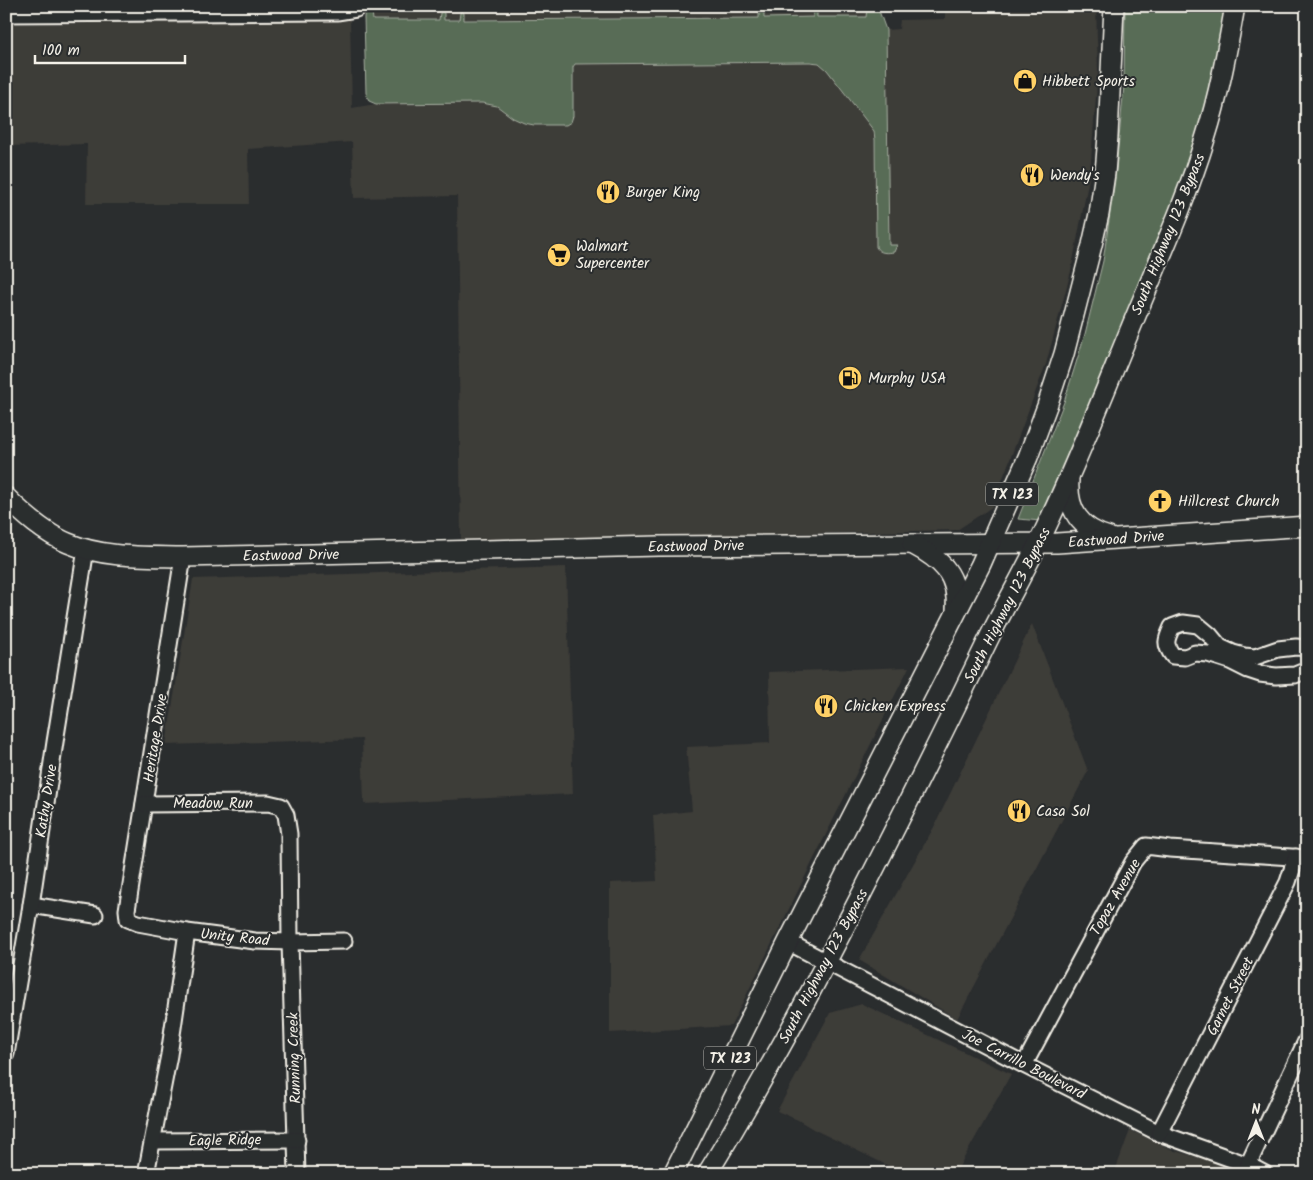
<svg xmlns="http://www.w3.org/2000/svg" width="1313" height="1180" font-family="Kalam,sans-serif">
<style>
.built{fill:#3d3c38}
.green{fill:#596c57;stroke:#a6aea0}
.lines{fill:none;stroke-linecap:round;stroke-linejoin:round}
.minor-casing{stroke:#f4f1e8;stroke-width:19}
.major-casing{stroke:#f4f1e8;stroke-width:22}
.minor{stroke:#2a2d2e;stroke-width:15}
.major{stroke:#2a2d2e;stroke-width:19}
.labels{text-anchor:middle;stroke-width:4;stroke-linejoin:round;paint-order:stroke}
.shield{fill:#2a2d2e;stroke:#b7b6b0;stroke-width:1}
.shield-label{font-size:14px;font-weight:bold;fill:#f4f1e8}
.poi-label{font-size:15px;fill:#f4f1e8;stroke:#2a2d2e;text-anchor:start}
.street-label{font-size:15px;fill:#f4f1e8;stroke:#2a2d2e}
</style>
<rect width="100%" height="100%" fill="#2a2d2e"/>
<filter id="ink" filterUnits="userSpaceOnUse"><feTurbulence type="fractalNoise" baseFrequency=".02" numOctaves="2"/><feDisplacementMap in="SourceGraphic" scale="10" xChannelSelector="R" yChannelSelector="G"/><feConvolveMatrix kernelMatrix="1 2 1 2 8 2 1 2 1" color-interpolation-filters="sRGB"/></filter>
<g filter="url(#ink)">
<!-- built -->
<g class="built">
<polygon points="364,6 878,6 878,17 363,20"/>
<polygon points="945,6 1096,6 1098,71 1090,173 1071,271 1046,364 992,507 957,530 461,542 457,196 354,198 352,142 248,149 249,204 86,204 87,144 6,146 6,24 350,20 352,108 376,104 482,103 497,106 513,118 573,115 573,67 575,64 810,62 819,63 827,70 874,131 878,250 882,252 889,252 896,245 889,245 886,30 899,29 900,20 945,19"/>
<polygon points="566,567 573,794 364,804 362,739 166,745 193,579"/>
<polygon points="1032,624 1088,771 957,1019 859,960 934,827"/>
<polygon points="909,667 731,1026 610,1033 610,883 657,881 653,815 692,811 686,747 770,743 769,672"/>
<polygon points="862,1004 1011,1074 955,1174 905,1174 813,1129 798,1120 777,1111 830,1013"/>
<polygon points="1130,1130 1175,1151 1204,1159 1244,1174 1114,1174"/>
</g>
<!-- green -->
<g class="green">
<polygon points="1125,6 1227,6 1224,30 1203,120 1168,219 1086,417 1041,521 1018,519 1064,402 1085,334 1103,261 1115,180 1124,86"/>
<path d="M 761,8 L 764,10 L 764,18 L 813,17 L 813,10 L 814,8 L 817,10 L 817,17 L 866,17 L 867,8 L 878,8 L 886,30 L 889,245 L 897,245 L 894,252 C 887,253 880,254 876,247 L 875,140 L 874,131 L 827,70 L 819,63 L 810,62 L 575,64 L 573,67 L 573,116 L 571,122 L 566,125 L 534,125 L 524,123 L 513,118 L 497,106 L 482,103 L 376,104 L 369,101 L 366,93 L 364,17 C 365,12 368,11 372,11 L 373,20 L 439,20 L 440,13 L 442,11 L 444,13 L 444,20 L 459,20 L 460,13 L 461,11 L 464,13 L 464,20 L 759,18 L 759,10 Z"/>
</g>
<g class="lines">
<!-- minor casing -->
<g class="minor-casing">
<g id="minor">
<polyline points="6,14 337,12 356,9"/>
<polyline points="183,557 127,910 128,919 138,923 187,932 255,941 290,942 344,941"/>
<path d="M 1307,648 L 1296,647 L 1278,649 L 1255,657 L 1244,656 L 1233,653 L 1220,647 L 1210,635 L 1198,625 L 1183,623 L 1172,627 C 1166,640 1164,644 1173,656 L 1185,657 L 1195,653 L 1208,654 L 1230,661 L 1248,670 L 1260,674 L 1276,676 L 1295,675 L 1307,670"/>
<polyline points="144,804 268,803 281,806 286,815 289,834 290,942 297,1174"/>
<polyline points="31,905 95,915"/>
<polyline points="788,942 1024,1065 1159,1133 1248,1165 1265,1174"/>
<polyline points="6,1054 31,905 55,742 86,549"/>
<polyline points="1024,1065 1133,862 1146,846 1170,849 1307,858"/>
<polyline points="1159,1133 1288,882 1296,857"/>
<polyline points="153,1141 297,1140"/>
<polyline points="1248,1165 1307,1039"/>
<polyline points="146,1174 169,1055 187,932"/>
</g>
</g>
<!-- major casing -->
<g class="major-casing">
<g id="major">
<path d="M 1069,480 C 1067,510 1080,529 1109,537"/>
<path d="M 6,497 C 24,515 44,533 68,543 C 103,558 145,556 183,557 L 659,546 L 1057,543 L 1307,526"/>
<path d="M 912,544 C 942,560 959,575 956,611"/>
<polyline points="673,1174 788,942 981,564 1028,457 1047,406 1064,354 1092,245 1099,214 1105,173 1108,136 1114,6"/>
<path d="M 707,1174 C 737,1126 764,1077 791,1028 C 861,899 926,768 990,636 C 1009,598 1031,560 1049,521 C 1081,453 1108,383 1137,313 C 1161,255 1187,198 1205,139 C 1219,95 1227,51 1235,6"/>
</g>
</g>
<!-- minor -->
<use href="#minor" class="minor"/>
<!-- major -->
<use href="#major" class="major"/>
</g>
</g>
<!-- icons -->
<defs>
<g id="shop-disc" transform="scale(1.25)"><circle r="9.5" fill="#ffd166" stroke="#2a2d2e"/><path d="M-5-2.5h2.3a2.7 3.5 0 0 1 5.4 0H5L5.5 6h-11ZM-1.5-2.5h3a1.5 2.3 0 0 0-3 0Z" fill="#111"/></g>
<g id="restaurant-disc" transform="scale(1.25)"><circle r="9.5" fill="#ffd166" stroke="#2a2d2e"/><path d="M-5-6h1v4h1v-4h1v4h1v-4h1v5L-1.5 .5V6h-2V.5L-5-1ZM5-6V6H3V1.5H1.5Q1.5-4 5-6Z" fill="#111"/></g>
<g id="supermarket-disc" transform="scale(1.25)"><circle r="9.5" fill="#ffd166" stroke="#2a2d2e"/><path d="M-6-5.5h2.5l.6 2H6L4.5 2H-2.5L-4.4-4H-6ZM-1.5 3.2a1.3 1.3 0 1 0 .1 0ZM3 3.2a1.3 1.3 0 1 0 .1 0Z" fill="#111"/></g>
<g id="fuel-disc" transform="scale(1.25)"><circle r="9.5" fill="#ffd166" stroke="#2a2d2e"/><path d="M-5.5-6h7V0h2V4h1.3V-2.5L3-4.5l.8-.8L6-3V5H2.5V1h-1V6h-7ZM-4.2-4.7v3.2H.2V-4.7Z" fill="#111"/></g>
<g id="church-disc" transform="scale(1.25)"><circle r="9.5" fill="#ffd166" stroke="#2a2d2e"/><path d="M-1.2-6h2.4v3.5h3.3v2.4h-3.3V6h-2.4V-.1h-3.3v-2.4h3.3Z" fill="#111"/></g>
</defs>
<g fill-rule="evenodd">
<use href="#shop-disc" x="1025" y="81"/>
<use href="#restaurant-disc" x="1032" y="175"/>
<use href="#restaurant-disc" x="608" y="192"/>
<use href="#supermarket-disc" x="559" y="255"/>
<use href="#fuel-disc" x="850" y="378"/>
<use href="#church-disc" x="1160" y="501"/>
<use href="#restaurant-disc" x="826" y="706"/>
<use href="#restaurant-disc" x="1019" y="811"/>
</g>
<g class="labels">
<!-- shield labels -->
<g class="shield">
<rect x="986" y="482.5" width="52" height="23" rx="4"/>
<rect x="704" y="1046.5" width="52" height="23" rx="4"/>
</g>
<g class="shield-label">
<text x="1012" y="499">TX 123</text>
<text x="730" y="1063">TX 123</text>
</g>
<!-- poi labels -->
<g class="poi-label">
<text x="1042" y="86">Hibbett Sports</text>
<text x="1050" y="180">Wendy's</text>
<text x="626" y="197">Burger King</text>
<text x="576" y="251">Walmart<tspan x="576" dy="17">Supercenter</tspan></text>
<text x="868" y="383">Murphy USA</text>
<text x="1178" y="506">Hillcrest Church</text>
<text x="844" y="711">Chicken Express</text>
<text x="1036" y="816">Casa Sol</text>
</g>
<!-- street labels -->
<g class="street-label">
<text transform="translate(1168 234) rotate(-68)" y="5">South Highway 123 Bypass</text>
<text transform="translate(1116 539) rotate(-4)" y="5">Eastwood Drive</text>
<text transform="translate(696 546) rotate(-1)" y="5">Eastwood Drive</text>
<text transform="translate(291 555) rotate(-1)" y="5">Eastwood Drive</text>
<text transform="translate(1007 605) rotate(-63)" y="5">South Highway 123 Bypass</text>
<text transform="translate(155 738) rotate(-81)" y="5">Heritage Drive</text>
<text transform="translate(46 801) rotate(-81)" y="5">Kathy Drive</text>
<text x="213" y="808">Meadow Run</text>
<text transform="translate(1115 897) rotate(-60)" y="5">Topaz Avenue</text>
<text transform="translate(235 937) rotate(6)" y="5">Unity Road</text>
<text transform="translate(823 966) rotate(-62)" y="5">South Highway 123 Bypass</text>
<text transform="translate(1230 996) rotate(-63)" y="5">Garnet Street</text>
<text transform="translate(294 1058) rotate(-92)" y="5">Running Creek</text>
<text transform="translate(1024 1064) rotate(27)" y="5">Joe Carrillo Boulevard</text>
<text transform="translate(225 1140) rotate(-1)" y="5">Eagle Ridge</text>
</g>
</g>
<!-- margin -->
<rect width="1313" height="1180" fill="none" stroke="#2a2d2e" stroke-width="25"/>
<rect x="12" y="12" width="1288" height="1155" fill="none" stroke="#f4f1e8" stroke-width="2" filter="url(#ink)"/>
<!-- north arrow -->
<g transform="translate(1256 1122)" stroke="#2a2d2e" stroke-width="4" paint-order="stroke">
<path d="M0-4L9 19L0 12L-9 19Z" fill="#f4f1e8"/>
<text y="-8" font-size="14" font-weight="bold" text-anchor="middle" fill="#f4f1e8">N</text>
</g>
<!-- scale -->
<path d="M35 55v8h150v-8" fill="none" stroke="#f4f1e8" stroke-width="2.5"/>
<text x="42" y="55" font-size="15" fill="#f4f1e8" stroke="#2a2d2e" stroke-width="4" paint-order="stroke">100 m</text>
</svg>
